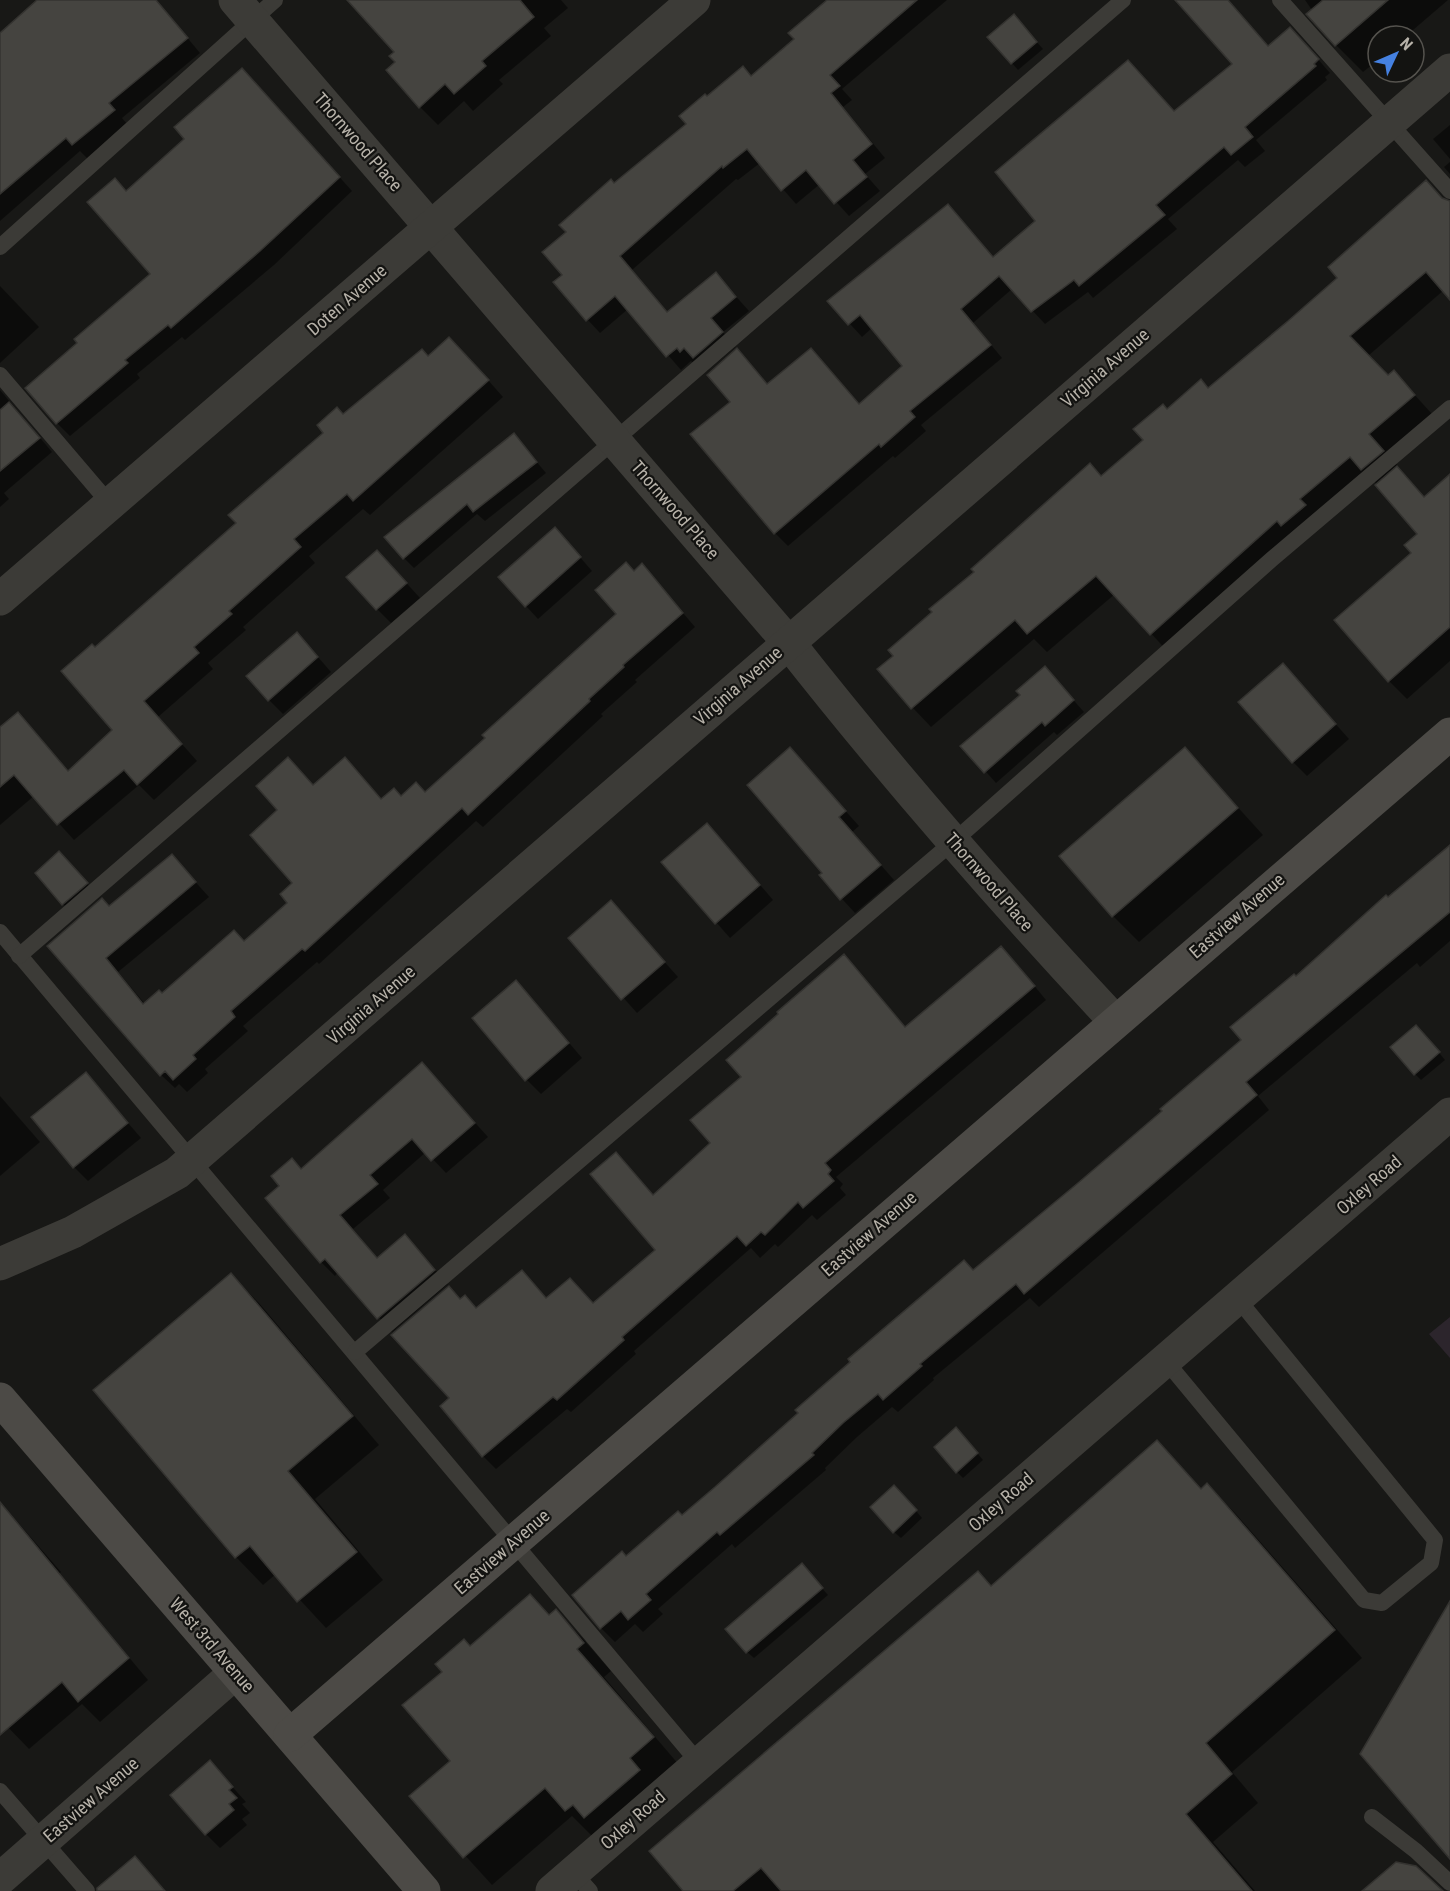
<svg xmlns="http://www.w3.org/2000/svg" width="1450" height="1891" font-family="'Roboto Condensed',sans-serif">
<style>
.green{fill:#2c252c}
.shadow{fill:#0007}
.building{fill:#454440;stroke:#343330;stroke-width:1.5}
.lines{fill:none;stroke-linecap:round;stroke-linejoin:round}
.lane{stroke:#3c3b37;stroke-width:16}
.street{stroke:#3c3b37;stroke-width:33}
.secondary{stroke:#4c4a46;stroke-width:33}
.labels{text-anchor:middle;stroke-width:4.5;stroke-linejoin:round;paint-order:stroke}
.street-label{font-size:18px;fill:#b7b2a9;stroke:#131311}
</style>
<rect width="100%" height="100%" fill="#181816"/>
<!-- green -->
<polygon class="green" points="1450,1317 1450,1358 1429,1334"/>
<!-- shadow -->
<g class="shadow">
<polygon points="39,0 156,0 200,53 122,118 128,125 87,158 80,151 0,221 0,35"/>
<polygon points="349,0 561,0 568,8 544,28 551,36 499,80 503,84 473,111 464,101 438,125 420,107 397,62 396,52"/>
<polygon points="829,0 947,0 842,89 852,100 843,107 885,158 865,174 880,191 849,216 820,184 796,204 760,163 738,180 736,179 632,270 668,313 716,274 749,311 723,332 735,347 707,371 698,361 694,364 691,361 681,370 628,309 600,333 587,319 564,275 568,233 615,185 688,124 707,98 752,77 796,40"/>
<polygon points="1178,0 1228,0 1269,47 1303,42 1330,73 1325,77 1327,80 1256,140 1265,151 1245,167 1238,160 1168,219 1177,229 1093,298 1088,292 1045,324 1012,289 973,323 1002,358 921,425 926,431 895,458 893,456 788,546 775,533 768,385 811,350 860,405 904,366 872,328 862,337 829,301 948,206 994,258 1235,64"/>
<polygon points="1305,0 1448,0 1406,36 1378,36 1378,60 1363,72 1336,45"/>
<polygon points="1020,23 1043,49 1018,70 989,37"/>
<polygon points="255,83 352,191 274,265 185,340 182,337 137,374 140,378 70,436 57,423 79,343 152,274 115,180 127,192"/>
<polygon points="1450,125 1450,159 1433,139"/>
<polygon points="1450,162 1450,174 1444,167"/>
<polygon points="1450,201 1450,296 1444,290 1368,356 1388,377 1394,372 1432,414 1387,453 1425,498 1450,476 1450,661 1407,699 1389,681 1413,554 1419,534 1369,475 1169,653 1115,594 1047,652 1034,639 931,727 913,708 879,669 976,572 1090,465 1102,477 1145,440 1168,411 1209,389"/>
<polygon points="0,286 39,327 0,363"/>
<polygon points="465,354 503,397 370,515 363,509 309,556 315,563 243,627 246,630 208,663 213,669 158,717 197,761 154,800 139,785 74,840 34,796 0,825 0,729 18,714 69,771 114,730 95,649 238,523 344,416 428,358"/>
<polygon points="0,390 52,452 4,493 9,499 0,507"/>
<polygon points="514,435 546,473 485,521 477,514 414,568 404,558"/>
<polygon points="567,542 592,571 538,619 526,606"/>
<polygon points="642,565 695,627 635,680 637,682 601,714 603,716 483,827 476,821 319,964 317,962 243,1026 248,1031 205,1069 208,1073 187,1092 179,1084 175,1088 161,1075 49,946 110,908 172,856 209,897 118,972 145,1004 162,995 244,943 290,903 314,787 382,801 426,794 619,614 634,573"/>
<polygon points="391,566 420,598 391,623 377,609"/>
<polygon points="311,649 331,672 283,714 269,700"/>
<polygon points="1283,665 1349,739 1307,776 1293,762"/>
<polygon points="1045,668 1084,712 1057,735 1054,732 996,783 963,746 1022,695"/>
<polygon points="790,749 859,826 852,832 894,880 855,913 821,876 824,873"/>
<polygon points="1185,749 1263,835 1139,942 1113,916"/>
<polygon points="721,839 773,900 730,938 663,862"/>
<polygon points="1450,847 1450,941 1420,967 1417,963 1258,1096 1269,1110 1039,1307 1030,1298 933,1378 934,1380 898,1412 892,1407 857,1437 825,1468 826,1470 735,1548 732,1544 658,1609 663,1614 643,1632 635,1624 615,1642 601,1628 626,1557 682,1517 1164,1111 1243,1041 1296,978"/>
<polygon points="65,860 93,890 70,910 63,904"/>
<polygon points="611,902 678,977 637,1013 570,938"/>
<polygon points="844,956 906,1028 1014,961 1046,1000 836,1177 843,1184 840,1188 846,1195 817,1220 812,1215 778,1247 775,1244 760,1258 751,1248 634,1351 636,1354 571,1412 567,1409 496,1469 483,1456 451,1398 461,1300 477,1310 535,1285 547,1299 594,1305 657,1251 616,1154 654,1196 712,1143 743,1077"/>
<polygon points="530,997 582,1058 541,1094 526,1079"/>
<polygon points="1423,1033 1445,1060 1421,1080 1415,1074"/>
<polygon points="422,1064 488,1137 446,1173 426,1152 383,1190 390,1198 353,1229 378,1259 405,1236 448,1284 392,1332 338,1272 335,1276 321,1262 267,1198"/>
<polygon points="86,1074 141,1138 88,1181 74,1167"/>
<polygon points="0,1096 40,1142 0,1176"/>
<polygon points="231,1275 259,1303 379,1445 315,1499 383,1580 326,1628 276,1574 263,1585 236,1557"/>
<polygon points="963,1436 983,1460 963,1478 957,1472"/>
<polygon points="1157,1442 1202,1490 1207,1485 1235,1513 1362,1658 1232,1772 1258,1803 1213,1842 1255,1891 684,1891 992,1587"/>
<polygon points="901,1493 922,1518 901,1538 894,1532"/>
<polygon points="0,1502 61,1572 59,1574 148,1680 100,1722 82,1704 29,1749 0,1719"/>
<polygon points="808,1572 828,1595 754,1658 747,1652"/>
<polygon points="530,1596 550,1616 556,1611 583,1639 611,1671 604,1677 680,1766 594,1838 572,1816 492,1885 411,1796 452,1761 470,1648"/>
<polygon points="210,1762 246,1802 242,1804 250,1813 242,1819 247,1825 220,1848 206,1834"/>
</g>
<!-- building -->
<g class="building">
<polygon points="37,0 156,0 188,38 109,103 115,110 72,145 66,138 0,194 0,33"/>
<polygon points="347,0 520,0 534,17 482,61 486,66 454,94 445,84 419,108 386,70 395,62 389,56 394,52"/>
<polygon points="827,0 917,0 830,75 840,86 831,93 872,144 853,160 867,177 834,204 806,170 781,191 747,149 723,168 722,166 620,256 667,312 716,272 736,297 711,318 723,332 693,358 684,348 680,352 677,348 666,357 615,296 586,321 553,282 562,275 542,252 566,232 559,225 611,179 614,183 686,124 679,116 705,94 707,96 743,66 751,76 794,39 788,33"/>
<polygon points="1175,0 1228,0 1268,46 1290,27 1319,59 1314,64 1316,66 1245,127 1253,137 1231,155 1224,147 1156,205 1165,215 1079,286 1074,280 1031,312 999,276 961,309 991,345 910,411 915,417 881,447 879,444 774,534 690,434 730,402 707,375 737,348 767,384 811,348 859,404 902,366 860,315 848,325 827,301 948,204 993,257 1035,221 995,172 1128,60 1174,111 1232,64"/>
<polygon points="1323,0 1388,0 1335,46 1306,14"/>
<polygon points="1014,14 1037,42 1011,64 987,37"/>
<polygon points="242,68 340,177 260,251 171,328 168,325 125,360 128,363 56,424 25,388 77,343 74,339 150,274 87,202 115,178 126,191 184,139 174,127"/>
<polygon points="1426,180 1442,198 1450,201 1450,300 1426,272 1350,336 1388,375 1394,370 1415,395 1369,434 1384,451 1361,470 1350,457 1300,499 1306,505 1281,526 1277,521 1150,635 1096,576 1027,634 1015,620 911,709 877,669 893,656 888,650 932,612 929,609 974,572 971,569 1090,463 1101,476 1143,440 1133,429 1163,404 1167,409 1201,379 1208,388 1288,321 1337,278 1328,267"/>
<polygon points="449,337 489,380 353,501 347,494 294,539 301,547 229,611 232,614 194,647 199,653 144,701 182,744 137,785 124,770 57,825 14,775 0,787 0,727 18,712 68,771 112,730 61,671 92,644 95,647 236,523 228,515 323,433 317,425 337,407 343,414 422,349 428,356"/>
<polygon points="9,402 40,438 0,471 0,410"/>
<polygon points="514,433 537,462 473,512 467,504 403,559 384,537"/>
<polygon points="1397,466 1424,497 1450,474 1450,627 1388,682 1334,620 1411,553 1404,545 1417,534 1375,485"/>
<polygon points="555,527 581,557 525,607 498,577"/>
<polygon points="377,550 407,583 376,610 346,577"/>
<polygon points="626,562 634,571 642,563 683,613 623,665 624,667 589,699 590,701 468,815 462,808 305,951 302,949 231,1011 235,1017 193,1055 196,1059 173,1080 165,1071 160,1076 47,946 102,898 109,906 172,854 196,882 106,958 143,1004 159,990 162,993 234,930 244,941 287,903 280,894 292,883 250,835 277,810 256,786 288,757 313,785 345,757 381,799 394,788 401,796 416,782 425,792 485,738 482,735 616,614 595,590"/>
<polygon points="297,632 318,657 268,701 246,676"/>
<polygon points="1283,663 1336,724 1292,763 1238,702"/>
<polygon points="1045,666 1074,700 1045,726 1042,722 984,773 960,746 1020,695 1016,691"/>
<polygon points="790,747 846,811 839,817 881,865 840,900 819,875 822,873 747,785"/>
<polygon points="1185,747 1238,808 1112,917 1059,856"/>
<polygon points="707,823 760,885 715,924 661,862"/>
<polygon points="1450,845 1450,912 1246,1082 1257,1095 1024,1294 1016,1284 920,1364 922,1366 883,1400 878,1394 843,1423 812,1453 814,1455 720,1535 717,1532 646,1594 651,1600 628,1620 621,1611 600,1629 572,1595 622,1551 626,1556 678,1511 682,1515 715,1487 798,1413 795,1410 850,1362 848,1359 964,1260 973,1270 1078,1183 1162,1111 1160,1109 1241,1040 1230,1027 1294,974 1296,976 1386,895 1388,897"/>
<polygon points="59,851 88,883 62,905 35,873"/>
<polygon points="611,900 665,962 621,1000 568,938"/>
<polygon points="1001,946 1035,986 825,1163 831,1170 828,1174 834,1181 803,1208 798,1202 765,1235 761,1232 746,1246 737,1236 622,1337 624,1340 557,1400 553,1397 482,1457 440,1406 449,1398 391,1335 449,1286 460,1299 465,1295 476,1308 522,1270 546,1298 570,1278 593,1303 655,1250 590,1174 616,1152 653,1195 710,1143 690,1120 741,1077 726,1060 778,1014 777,1012 844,954 905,1027"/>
<polygon points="516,980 569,1043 525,1081 472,1018"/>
<polygon points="1416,1025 1440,1052 1414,1075 1390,1047"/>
<polygon points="422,1062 475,1123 431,1161 412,1139 370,1175 378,1184 340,1215 377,1258 405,1234 435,1270 377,1319 325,1259 320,1263 265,1198 279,1186 271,1176 292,1158 301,1169"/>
<polygon points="86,1072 128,1123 73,1168 31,1117"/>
<polygon points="231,1273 353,1416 288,1471 357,1552 297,1602 250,1546 235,1558 93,1390"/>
<polygon points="956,1427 978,1453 956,1473 934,1447"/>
<polygon points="1157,1440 1201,1489 1207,1483 1335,1630 1206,1743 1232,1774 1186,1814 1252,1891 781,1891 761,1868 733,1891 683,1891 649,1851 978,1571 991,1586"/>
<polygon points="894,1485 917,1510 893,1533 870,1507"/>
<polygon points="0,1502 129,1658 78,1702 62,1682 0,1735"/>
<polygon points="802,1563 823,1588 746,1653 725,1629"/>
<polygon points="530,1594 549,1615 556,1609 584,1643 577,1649 654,1737 630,1758 640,1770 584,1818 573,1805 565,1811 545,1788 463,1858 409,1796 450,1761 402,1705 442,1672 435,1664 464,1639 470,1646"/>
<polygon points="1450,1601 1450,1859 1360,1754"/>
<polygon points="210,1760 233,1787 229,1790 237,1798 229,1804 234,1810 205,1835 170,1795"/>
<polygon points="135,1856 165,1891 97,1891 97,1888"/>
<polygon points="1396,1862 1416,1866 1443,1891 1362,1891"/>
</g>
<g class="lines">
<!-- lane -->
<g class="lane">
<polyline points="1280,0 1450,191"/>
<polyline points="0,247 275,0"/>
<polyline points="0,375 110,504"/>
<polyline points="0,932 699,1763"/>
<polyline points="19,956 1123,0"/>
<polyline points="355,1352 954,841 1272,559 1450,408"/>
<polyline points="1165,1360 1364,1600 1382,1603 1431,1563 1435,1540 1237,1298"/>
<polyline points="0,1791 87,1891"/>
<polyline points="1372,1817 1416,1851 1450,1883"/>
<polyline points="573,1872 590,1891"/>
</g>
<!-- street -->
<g class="street">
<path d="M 235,0 L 788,642 C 891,773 1001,899 1115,1021"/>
<polyline points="0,599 694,0"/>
<polyline points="0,1264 73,1232 177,1173 1450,70"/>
<polyline points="0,1879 235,1673"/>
<polyline points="552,1891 1450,1114"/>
</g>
<!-- secondary -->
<g class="secondary">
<polyline points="0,1399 424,1891"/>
<polyline points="290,1735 1450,734"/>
</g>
</g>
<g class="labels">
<!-- street labels -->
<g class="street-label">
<text transform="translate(358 142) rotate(49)" y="6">Thornwood Place</text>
<text transform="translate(347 300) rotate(-41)" y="6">Doten Avenue</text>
<text transform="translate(1105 368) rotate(-41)" y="6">Virginia Avenue</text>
<text transform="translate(675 510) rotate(49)" y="6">Thornwood Place</text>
<text transform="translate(738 686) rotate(-41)" y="6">Virginia Avenue</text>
<text transform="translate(989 882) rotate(49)" y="6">Thornwood Place</text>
<text transform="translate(1237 916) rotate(-41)" y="6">Eastview Avenue</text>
<text transform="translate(371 1005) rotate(-41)" y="6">Virginia Avenue</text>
<text transform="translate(1369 1185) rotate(-41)" y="6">Oxley Road</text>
<text transform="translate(869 1234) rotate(-41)" y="6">Eastview Avenue</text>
<text transform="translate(1001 1502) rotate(-41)" y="6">Oxley Road</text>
<text transform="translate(502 1552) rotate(-41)" y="6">Eastview Avenue</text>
<text transform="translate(212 1645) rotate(49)" y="6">West 3rd Avenue</text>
<text transform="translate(91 1800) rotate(-41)" y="6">Eastview Avenue</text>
<text transform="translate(633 1820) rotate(-41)" y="6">Oxley Road</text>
</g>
</g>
<!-- north arrow -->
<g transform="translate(1396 54) rotate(46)"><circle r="28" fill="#131311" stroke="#55534e" stroke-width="1.5"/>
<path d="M0-4.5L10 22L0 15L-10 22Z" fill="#4581e1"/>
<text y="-9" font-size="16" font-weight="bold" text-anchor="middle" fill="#b7b2a9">N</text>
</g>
</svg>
